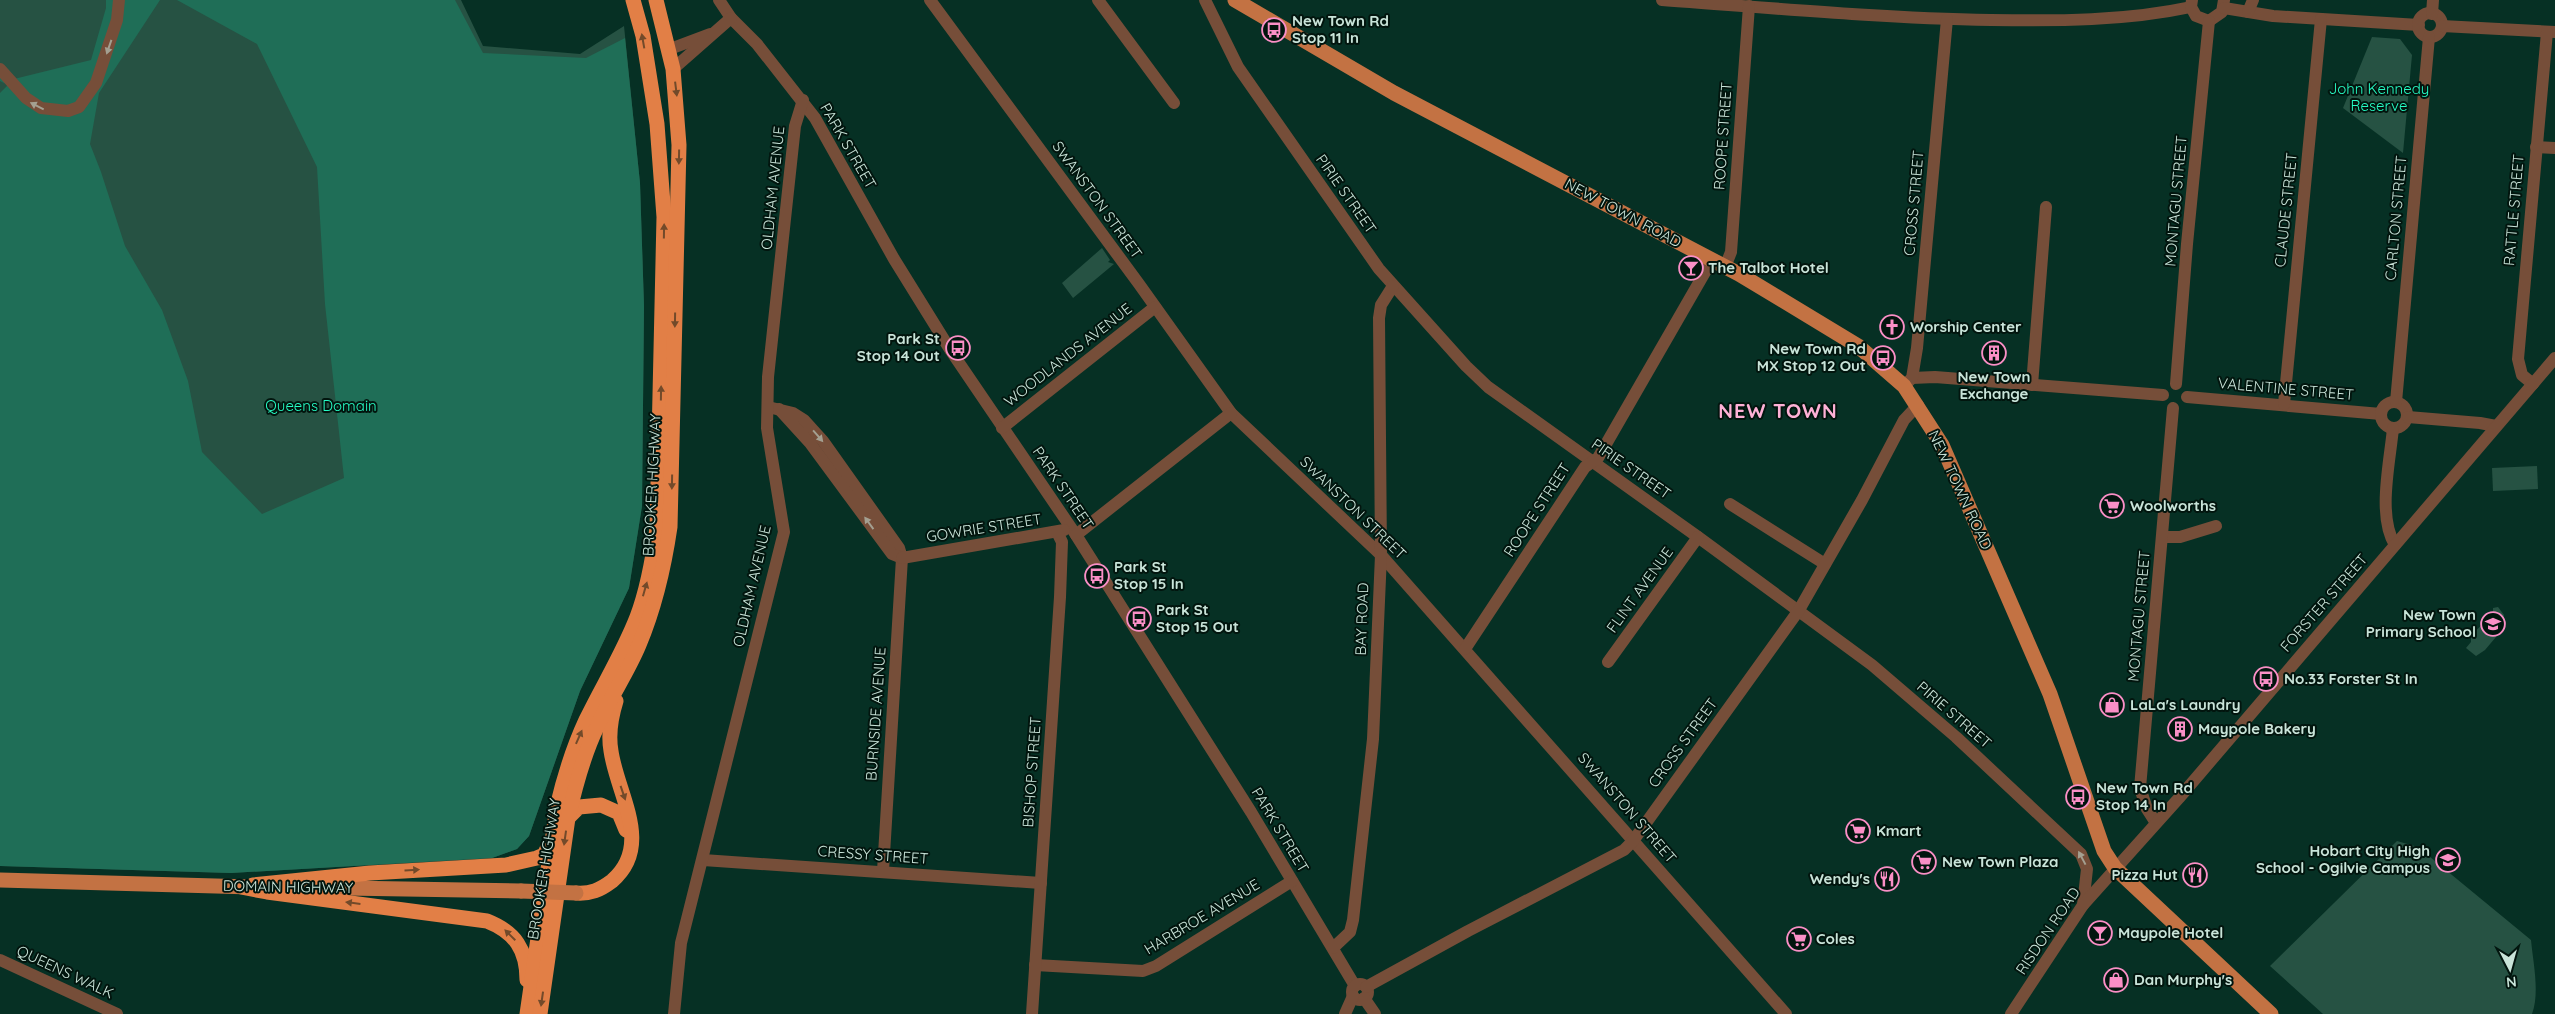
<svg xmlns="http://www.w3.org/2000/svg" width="2555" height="1014" font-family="Quicksand,sans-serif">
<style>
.green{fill:#265243}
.forest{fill:#1f6e57}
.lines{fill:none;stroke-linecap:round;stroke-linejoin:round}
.minor{stroke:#764e39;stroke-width:12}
.major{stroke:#c37243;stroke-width:15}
.highway{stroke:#e27f46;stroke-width:15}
.major-bridge{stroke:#c37243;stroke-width:15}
.oneway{fill:#724a2a}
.oneway2{fill:#a4a091}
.labels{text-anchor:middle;stroke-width:4;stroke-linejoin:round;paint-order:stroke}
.poi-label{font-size:15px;font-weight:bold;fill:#c9e4d9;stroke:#02150e;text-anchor:start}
.park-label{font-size:15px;fill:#27fcc5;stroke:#02150e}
.street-label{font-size:15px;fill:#c9e4d9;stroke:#02150e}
.district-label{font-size:20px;font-weight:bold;letter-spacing:1px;fill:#feb1d6;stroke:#02150e}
</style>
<rect width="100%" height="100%" fill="#063024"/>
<!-- green -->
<g class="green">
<polygon points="0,0 461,0 483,46 580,54 624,26 640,183 644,306 642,506 629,588 580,691 529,836 517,849 492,858 231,873 0,866"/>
<polygon points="2372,37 2400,39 2412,55 2403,153 2343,108"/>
<polygon points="1102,248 1110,260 1108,262 1114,264 1073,298 1062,283"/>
<polygon points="2537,466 2538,489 2493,491 2492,468"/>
<path d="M 2498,607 L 2504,615 L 2501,631 L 2485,650 L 2476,656 L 2466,648 L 2471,642 L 2471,636 C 2478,627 2487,622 2493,614 L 2493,608 Z"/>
<path d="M 2397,841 L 2418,847 L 2531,940 C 2533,962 2540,993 2532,1014 L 2323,1014 L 2270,966 Z"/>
</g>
<!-- forest -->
<polygon class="forest" points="106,0 160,0 99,93 90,144 101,172 125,246 162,310 188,381 202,452 262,514 344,478 325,304 317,167 257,44 177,0 455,0 483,53 586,58 625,38 640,183 644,306 642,506 629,588 580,691 529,836 517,849 492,858 231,873 0,866 0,93 8,85 0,81 0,67 14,79 91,60 106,8"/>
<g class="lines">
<!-- minor -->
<g class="minor">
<polyline points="719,0 731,18 757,44 815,118 894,259 951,351 1076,535 1251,812 1355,986"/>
<polyline points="930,0 1139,284 1231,413 1381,555 1786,1014"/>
<polyline points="1098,0 1174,103"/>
<polyline points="1205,0 1238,67 1379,269 1466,366 1488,387 1698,537 1872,665 1956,737 2081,854 2087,869 2083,905"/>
<path d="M 1662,0 C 1772,8 1882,18 1991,20 C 2058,21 2126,21 2191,7"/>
<polyline points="2192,0 2191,7 2196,16 2209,21 2222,12 2224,0"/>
<polyline points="2224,8 2273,16 2419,25"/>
<polyline points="2248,12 2253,0"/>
<circle cx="2430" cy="25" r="12"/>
<polyline points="2432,14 2433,0"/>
<polyline points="2442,26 2555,32"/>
<polyline points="670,49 710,34"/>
<polyline points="0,69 26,98 41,108 68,111 79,107 96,83 117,20 119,0"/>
<polyline points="673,69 731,18"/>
<polyline points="2536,147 2555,148"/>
<polyline points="1725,267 1731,252 1749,6"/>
<polyline points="1912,378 1935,377 2163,395"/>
<polyline points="2176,384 2187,244 2209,21"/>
<polyline points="2533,384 2522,375 2518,359 2547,32"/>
<polyline points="2032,385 2046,207"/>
<polyline points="1904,386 1912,378 1917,348 1947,19"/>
<polyline points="2187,397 2381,414"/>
<circle cx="2394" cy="415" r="13"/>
<polyline points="2396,402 2429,37"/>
<polyline points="2284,404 2321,19"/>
<polyline points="768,407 793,413 804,420 823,441 899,548 902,558 883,871"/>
<polyline points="779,409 810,443 892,554 902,558"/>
<polyline points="2408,417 2480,423 2496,426"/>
<polyline points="1002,428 1155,307"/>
<path d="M 2393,428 C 2390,462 2377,516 2395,545"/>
<polyline points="1730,504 1825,564"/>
<polyline points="1076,535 1231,413"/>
<polyline points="2163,537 2180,537 2216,526"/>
<polyline points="902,558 1064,530"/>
<polyline points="1465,649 1585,467 1598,458 1712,260"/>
<polyline points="1608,662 1698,537"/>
<polyline points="2156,823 2147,809 2140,788 2173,408"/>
<polyline points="703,860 1041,883"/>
<polyline points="1333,948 1350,932 1353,920 1373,739 1381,555 1379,318 1381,305 1393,286"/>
<polyline points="0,960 117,1014"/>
<polyline points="1035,965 1143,971 1156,966 1292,881"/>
<circle cx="1360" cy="992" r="8"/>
<polyline points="1366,987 1468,931 1624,850 1633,841 1799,610 1862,500 1904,420 1918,405"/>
<polyline points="1364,998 1375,1014"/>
<polyline points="674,1014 681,943 784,532 767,428 768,377 795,126 803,100"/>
<polyline points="1032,1014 1060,597 1062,542 1057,532"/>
<polyline points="1345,1014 1353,996"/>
<polyline points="2011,1014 2083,905 2179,798 2555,358"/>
</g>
<!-- major -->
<g class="major">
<polyline points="1235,0 1394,93 1739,274 1858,346 1904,386 1942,445 2050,694 2104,851 2115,868 2271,1014"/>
<polyline points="0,880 252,887"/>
<polyline points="285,887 521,891"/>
</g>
<!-- highway -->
<g class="highway">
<polyline points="568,818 579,807 601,805 619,813 626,830"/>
<polyline points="253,885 370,873 506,865 537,858 544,855 550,843"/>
<path d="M 241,887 L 267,892 L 487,921 C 515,932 527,950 527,980"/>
<path d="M 576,893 C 591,894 600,890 612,881 C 654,845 617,794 611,751 C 608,734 611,717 616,701"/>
<path d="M 527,1014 L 557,807 C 564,777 573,748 586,720 C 603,685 623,653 637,617 C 648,588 653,558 657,528 L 664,217 L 657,124 L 643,36 L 633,0"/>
<path d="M 540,1014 L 568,818 C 575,787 583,756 597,727 C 609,699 627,674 639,645 C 655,607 664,568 670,527 L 679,145 L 673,69 L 656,0"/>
</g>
<!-- major-bridge -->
<polyline class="major-bridge" points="521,891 576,893"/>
</g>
<!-- one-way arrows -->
<defs><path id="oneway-solid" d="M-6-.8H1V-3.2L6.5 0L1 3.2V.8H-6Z" transform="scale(1.25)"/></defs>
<g class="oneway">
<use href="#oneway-solid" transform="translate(643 41) rotate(-100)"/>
<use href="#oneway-solid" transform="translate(676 89) rotate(83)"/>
<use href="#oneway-solid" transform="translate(679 157) rotate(91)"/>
<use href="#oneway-solid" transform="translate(664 231) rotate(-89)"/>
<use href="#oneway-solid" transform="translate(675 320) rotate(91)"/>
<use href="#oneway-solid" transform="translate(661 393) rotate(-89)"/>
<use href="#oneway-solid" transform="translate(672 482) rotate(91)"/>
<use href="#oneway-solid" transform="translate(645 589) rotate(-74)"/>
<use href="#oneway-solid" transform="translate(579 737) rotate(-66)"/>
<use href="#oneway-solid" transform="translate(623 793) rotate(71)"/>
<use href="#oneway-solid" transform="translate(565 838) rotate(98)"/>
<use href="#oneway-solid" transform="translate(412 870) rotate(-3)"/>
<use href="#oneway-solid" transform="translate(353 903) rotate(-173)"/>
<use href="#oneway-solid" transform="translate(510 935) rotate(-135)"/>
<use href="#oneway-solid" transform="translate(542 999) rotate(98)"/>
</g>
<g class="oneway2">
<use href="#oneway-solid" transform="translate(109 47) rotate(109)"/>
<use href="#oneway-solid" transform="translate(37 106) rotate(-153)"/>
<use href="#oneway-solid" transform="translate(818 436) rotate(49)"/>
<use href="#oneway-solid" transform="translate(869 523) rotate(-126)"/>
<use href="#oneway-solid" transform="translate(2082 858) rotate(-118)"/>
</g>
<!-- icons -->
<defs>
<g id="bus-ring" transform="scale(1.25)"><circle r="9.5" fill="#02150e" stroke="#fa8fc6" stroke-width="1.5"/><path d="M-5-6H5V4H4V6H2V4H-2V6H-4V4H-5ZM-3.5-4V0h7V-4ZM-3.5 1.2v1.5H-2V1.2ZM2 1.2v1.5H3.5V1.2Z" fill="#fa8fc6"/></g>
<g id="bar-ring" transform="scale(1.25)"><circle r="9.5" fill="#02150e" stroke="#fa8fc6" stroke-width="1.5"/><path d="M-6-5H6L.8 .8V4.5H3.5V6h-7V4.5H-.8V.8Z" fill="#fa8fc6"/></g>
<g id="church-ring" transform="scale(1.25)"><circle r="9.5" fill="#02150e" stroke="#fa8fc6" stroke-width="1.5"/><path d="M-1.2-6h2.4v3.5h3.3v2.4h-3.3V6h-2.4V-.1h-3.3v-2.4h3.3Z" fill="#fa8fc6"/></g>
<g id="building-ring" transform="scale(1.25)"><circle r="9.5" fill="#02150e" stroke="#fa8fc6" stroke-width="1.5"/><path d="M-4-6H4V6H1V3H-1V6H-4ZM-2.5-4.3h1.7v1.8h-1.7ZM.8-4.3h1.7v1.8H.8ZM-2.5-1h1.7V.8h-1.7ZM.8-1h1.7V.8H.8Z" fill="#fa8fc6"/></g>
<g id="supermarket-ring" transform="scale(1.25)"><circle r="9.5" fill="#02150e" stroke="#fa8fc6" stroke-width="1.5"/><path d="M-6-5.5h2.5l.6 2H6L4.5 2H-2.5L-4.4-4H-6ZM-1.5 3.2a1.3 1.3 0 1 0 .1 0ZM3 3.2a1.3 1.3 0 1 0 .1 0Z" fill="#fa8fc6"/></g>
<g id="school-ring" transform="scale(1.25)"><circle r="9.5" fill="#02150e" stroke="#fa8fc6" stroke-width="1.5"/><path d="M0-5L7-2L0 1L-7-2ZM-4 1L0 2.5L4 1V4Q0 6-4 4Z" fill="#fa8fc6"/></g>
<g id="shop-ring" transform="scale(1.25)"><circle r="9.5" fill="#02150e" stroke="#fa8fc6" stroke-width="1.5"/><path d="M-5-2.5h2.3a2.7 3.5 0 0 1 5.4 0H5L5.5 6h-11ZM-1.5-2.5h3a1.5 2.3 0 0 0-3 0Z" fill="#fa8fc6"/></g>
<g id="restaurant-ring" transform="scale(1.25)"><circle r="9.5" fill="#02150e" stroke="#fa8fc6" stroke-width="1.5"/><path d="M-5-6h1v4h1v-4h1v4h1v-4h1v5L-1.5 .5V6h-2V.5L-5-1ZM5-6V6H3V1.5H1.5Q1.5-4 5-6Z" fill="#fa8fc6"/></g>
</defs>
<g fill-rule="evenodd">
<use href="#bus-ring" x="1274" y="30"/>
<use href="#bar-ring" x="1691" y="268"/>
<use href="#church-ring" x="1892" y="327"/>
<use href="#bus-ring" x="958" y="348"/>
<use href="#building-ring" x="1994" y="353"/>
<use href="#bus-ring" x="1883" y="358"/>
<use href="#supermarket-ring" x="2112" y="506"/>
<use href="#bus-ring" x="1097" y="576"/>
<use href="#bus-ring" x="1139" y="619"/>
<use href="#school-ring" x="2493" y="624"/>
<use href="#bus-ring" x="2266" y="679"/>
<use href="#shop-ring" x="2112" y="705"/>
<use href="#building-ring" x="2180" y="729"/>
<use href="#bus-ring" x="2078" y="797"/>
<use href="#supermarket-ring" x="1858" y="831"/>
<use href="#school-ring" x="2448" y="860"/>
<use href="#supermarket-ring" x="1924" y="862"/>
<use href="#restaurant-ring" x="2195" y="875"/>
<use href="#restaurant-ring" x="1887" y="879"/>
<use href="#bar-ring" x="2100" y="933"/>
<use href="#supermarket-ring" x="1799" y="939"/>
<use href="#shop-ring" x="2116" y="980"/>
</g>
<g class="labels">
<!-- poi labels -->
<g class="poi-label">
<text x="1292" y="26">New Town Rd<tspan x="1292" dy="17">Stop 11 In</tspan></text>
<text x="1708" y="273">The Talbot Hotel</text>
<text x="1910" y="332">Worship Center</text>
<text x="940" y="344" text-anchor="end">Park St<tspan x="940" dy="17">Stop 14 Out</tspan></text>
<text x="1866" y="354" text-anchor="end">New Town Rd<tspan x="1866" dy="17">MX Stop 12 Out</tspan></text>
<text x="1994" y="382" text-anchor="middle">New Town<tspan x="1994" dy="17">Exchange</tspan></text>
<text x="2130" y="511">Woolworths</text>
<text x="1114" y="572">Park St<tspan x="1114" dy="17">Stop 15 In</tspan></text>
<text x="1156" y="615">Park St<tspan x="1156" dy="17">Stop 15 Out</tspan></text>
<text x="2476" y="620" text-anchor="end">New Town<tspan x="2476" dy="17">Primary School</tspan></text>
<text x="2284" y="684">No.33 Forster St In</text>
<text x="2130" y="710">LaLa's Laundry</text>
<text x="2198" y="734">Maypole Bakery</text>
<text x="2096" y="793">New Town Rd<tspan x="2096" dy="17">Stop 14 In</tspan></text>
<text x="1876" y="836">Kmart</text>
<text x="2430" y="856" text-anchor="end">Hobart City High<tspan x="2430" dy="17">School - Ogilvie Campus</tspan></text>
<text x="1942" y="867">New Town Plaza</text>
<text x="2178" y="880" text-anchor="end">Pizza Hut</text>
<text x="1870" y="884" text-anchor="end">Wendy's</text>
<text x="2118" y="938">Maypole Hotel</text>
<text x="1816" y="944">Coles</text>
<text x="2134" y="985">Dan Murphy's</text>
</g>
<!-- park labels -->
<g class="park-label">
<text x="2379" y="94">John Kennedy<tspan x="2379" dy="17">Reserve</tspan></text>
<text x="321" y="411">Queens Domain</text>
</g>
<!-- street labels -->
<g class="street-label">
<text transform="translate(1723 136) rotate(-86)" y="5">ROOPE STREET</text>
<text transform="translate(848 146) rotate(60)" y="5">PARK STREET</text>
<text transform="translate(773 188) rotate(-84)" y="5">OLDHAM AVENUE</text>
<text transform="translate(1346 194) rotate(55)" y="5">PIRIE STREET</text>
<text transform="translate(1097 200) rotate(54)" y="5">SWANSTON STREET</text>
<text transform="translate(2176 201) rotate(-85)" y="5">MONTAGU STREET</text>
<text transform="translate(1914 203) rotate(-85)" y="5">CROSS STREET</text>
<text transform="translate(2286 210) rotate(-84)" y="5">CLAUDE STREET</text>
<text transform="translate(2514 210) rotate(-85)" y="5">RATTLE STREET</text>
<text transform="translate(1623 213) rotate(28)" y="5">NEW TOWN ROAD</text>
<text transform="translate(2396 218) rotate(-85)" y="5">CARLTON STREET</text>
<text transform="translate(1068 355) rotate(-38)" y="5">WOODLANDS AVENUE</text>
<text transform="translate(2286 389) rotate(5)" y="5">VALENTINE STREET</text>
<text transform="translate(1631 469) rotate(35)" y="5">PIRIE STREET</text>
<text transform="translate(652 485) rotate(-87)" y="5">BROOKER HIGHWAY</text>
<text transform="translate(1063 488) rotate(56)" y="5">PARK STREET</text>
<text transform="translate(1960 490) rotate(65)" y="5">NEW TOWN ROAD</text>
<text transform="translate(1353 508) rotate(44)" y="5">SWANSTON STREET</text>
<text transform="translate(1537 510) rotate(-57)" y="5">ROOPE STREET</text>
<text transform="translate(984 528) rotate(-9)" y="5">GOWRIE STREET</text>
<text transform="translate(752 586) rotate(-77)" y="5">OLDHAM AVENUE</text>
<text transform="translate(1640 590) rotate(-54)" y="5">FLINT AVENUE</text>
<text transform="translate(2324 603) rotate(-49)" y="5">FORSTER STREET</text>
<text transform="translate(2139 616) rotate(-85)" y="5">MONTAGU STREET</text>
<text transform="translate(1362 619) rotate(-88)" y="5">BAY ROAD</text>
<text transform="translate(876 714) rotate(-86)" y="5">BURNSIDE AVENUE</text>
<text transform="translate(1954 715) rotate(41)" y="5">PIRIE STREET</text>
<text transform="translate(1683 743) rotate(-54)" y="5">CROSS STREET</text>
<text transform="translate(1032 772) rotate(-86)" y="5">BISHOP STREET</text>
<text transform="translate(1627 808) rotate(49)" y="5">SWANSTON STREET</text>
<text transform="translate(1280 830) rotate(59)" y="5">PARK STREET</text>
<text transform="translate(873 855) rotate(4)" y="5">CRESSY STREET</text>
<text transform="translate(544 869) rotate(-81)" y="5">BROOKER HIGHWAY</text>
<text transform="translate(288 887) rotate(1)" y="5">DOMAIN HIGHWAY</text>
<text transform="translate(1202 917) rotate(-31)" y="5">HARBROE AVENUE</text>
<text transform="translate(2048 931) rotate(-56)" y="5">RISDON ROAD</text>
<text transform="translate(65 972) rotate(25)" y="5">QUEENS WALK</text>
</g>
<!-- district labels -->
<g class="district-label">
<text x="1778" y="418">NEW TOWN</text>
</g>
</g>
<!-- north arrow -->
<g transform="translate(2510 969) rotate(174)" stroke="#02150e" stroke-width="4" paint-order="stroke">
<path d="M0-4L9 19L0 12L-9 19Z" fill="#c9e4d9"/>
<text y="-8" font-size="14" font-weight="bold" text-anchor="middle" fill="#c9e4d9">N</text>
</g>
</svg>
